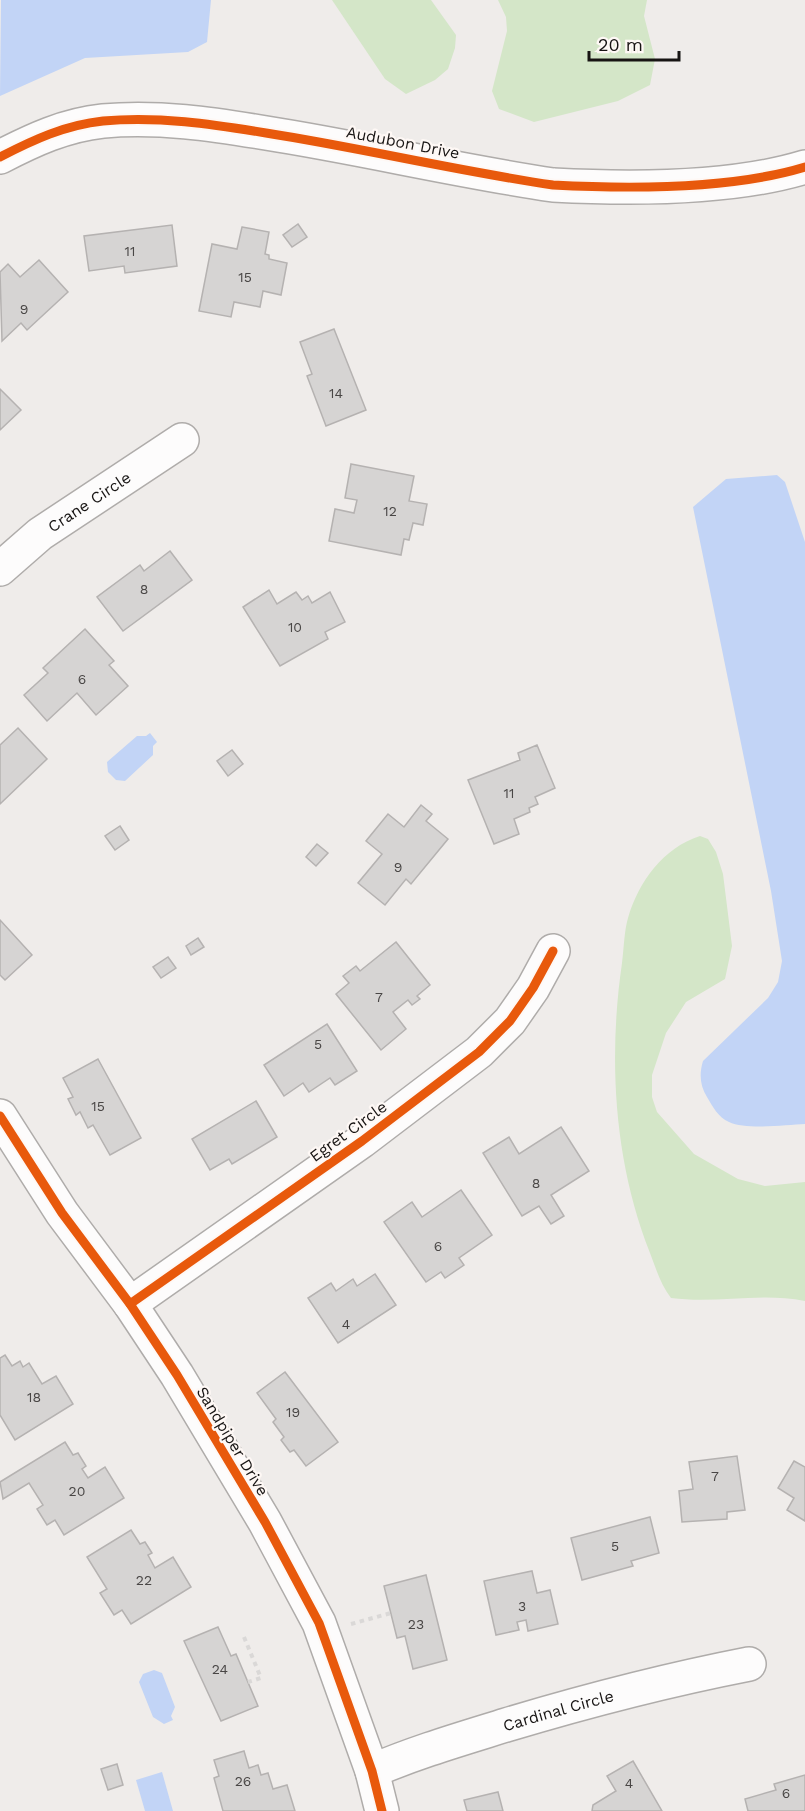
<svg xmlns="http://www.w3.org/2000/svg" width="805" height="1811" font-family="'Work Sans',sans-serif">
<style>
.green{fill:#d4e6c8}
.water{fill:#c2d4f6}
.building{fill:#d6d4d3;stroke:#b5b2b1;stroke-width:1.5}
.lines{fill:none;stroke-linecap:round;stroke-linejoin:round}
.minor-casing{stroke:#afacaa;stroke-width:36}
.path{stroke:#dad8d7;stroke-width:4;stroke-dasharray:4.5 4.5;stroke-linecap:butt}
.minor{stroke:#fdfcfc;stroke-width:33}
.cycleway-casing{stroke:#fef8f5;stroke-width:13}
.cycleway{stroke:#e8590c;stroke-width:9}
.labels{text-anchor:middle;stroke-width:4.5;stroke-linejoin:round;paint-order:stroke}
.number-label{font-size:14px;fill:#494645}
.street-label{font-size:16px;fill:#171413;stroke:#fef8f5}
</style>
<rect width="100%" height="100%" fill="#efecea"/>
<!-- green -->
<g class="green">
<polygon points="332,0 431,0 456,35 455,48 448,69 435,80 406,94 385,79"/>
<polygon points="498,0 647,0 644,16 655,59 650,85 618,101 534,122 499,109 492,91 507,31 506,17"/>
<path d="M 700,836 L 708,839 L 716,852 L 723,874 L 732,946 L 725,979 L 686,1002 L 666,1033 L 652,1075 L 652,1097 L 657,1112 L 694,1154 L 738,1179 L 765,1186 L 805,1182 L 805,1301 C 760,1292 716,1304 671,1298 C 661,1285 656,1269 650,1253 C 614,1162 608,1059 622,963 C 624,948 624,932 628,918 C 639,881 663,848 700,836 Z"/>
</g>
<!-- water -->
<g class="water">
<polygon points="1,0 211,0 207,42 188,52 85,58 0,96"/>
<path d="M 777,475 L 785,482 L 805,542 L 805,1124 C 786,1125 746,1130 729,1122 C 718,1117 713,1107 707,1097 C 700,1086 699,1074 703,1061 L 768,998 L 778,982 L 782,961 L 771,891 L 693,507 L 726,479 Z"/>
<polygon points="150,733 157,742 153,746 153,755 125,781 116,780 108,772 107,762 137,736 146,736"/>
<polygon points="154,1670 162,1673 175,1707 171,1716 173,1720 164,1724 153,1717 139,1682 143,1674"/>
<polygon points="162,1772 173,1811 145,1811 136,1780"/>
</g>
<!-- building -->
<g class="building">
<polygon points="298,224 307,237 292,247 283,235"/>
<polygon points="172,225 177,266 125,273 124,266 89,271 84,236"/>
<polygon points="242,227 269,232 265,254 269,255 269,259 287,263 281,295 263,291 260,307 234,302 231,317 199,311 212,244 237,249"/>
<polygon points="39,260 68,292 27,330 21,323 2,341 0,272 8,264 20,277"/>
<polygon points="334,329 366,410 326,426 307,376 312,374 300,342"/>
<polygon points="0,389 21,410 0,430"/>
<polygon points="351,464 414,476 409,501 427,504 423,525 413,523 409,540 404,539 401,555 329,541 335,509 354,513 357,500 345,498"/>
<polygon points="170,551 192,580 123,631 97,597 140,565 144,571"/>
<polygon points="269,590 277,604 296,592 302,600 308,596 312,603 330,592 345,622 325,632 328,639 280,666 243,607"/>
<polygon points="85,629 114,661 109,665 128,686 96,715 77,693 47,721 24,695 48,673 43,668"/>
<polygon points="18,728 47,759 0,804 0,745"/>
<polygon points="537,745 555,788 535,797 538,804 529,808 530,812 514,819 519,834 494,844 468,780 520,760 518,753"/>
<polygon points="232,750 243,764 228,776 217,761"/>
<polygon points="421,805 432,814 426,821 448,839 411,884 406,879 385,905 358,883 382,854 366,841 388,814 404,827"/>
<polygon points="120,826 129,840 115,850 105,836"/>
<polygon points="317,844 328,853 316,866 306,857"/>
<polygon points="0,920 32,955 5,980 0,975"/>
<polygon points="198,938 204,947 191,955 186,946"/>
<polygon points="396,942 430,985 417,996 420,999 412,1005 408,1000 393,1012 406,1029 381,1050 336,994 349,983 343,976 356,966 360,971"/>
<polygon points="168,957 176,968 161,978 153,967"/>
<polygon points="327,1024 357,1071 335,1085 330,1078 309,1092 303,1083 284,1096 264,1065"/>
<polygon points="98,1059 141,1138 110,1155 93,1125 88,1128 80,1112 76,1115 68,1099 73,1097 63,1078"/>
<polygon points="256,1101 277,1137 232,1164 229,1159 210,1170 192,1139"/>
<polygon points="561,1127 589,1171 551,1195 564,1216 551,1224 539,1206 522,1216 483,1153 509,1137 519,1154"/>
<polygon points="461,1190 492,1235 459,1258 464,1265 445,1278 441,1272 426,1282 384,1222 412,1202 422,1217"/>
<polygon points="375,1274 396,1305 338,1343 308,1298 331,1283 336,1291 353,1279 357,1286"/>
<polygon points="5,1355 12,1366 20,1361 23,1367 29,1363 42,1384 56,1376 73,1404 15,1440 0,1415 0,1358"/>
<polygon points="285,1372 338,1442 306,1466 294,1450 290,1452 281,1440 284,1437 273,1422 276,1419 257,1393"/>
<polygon points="65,1442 73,1455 78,1453 86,1466 82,1469 88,1478 105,1467 124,1498 64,1535 55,1520 47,1525 37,1509 43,1505 29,1483 3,1499 0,1482"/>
<polygon points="737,1456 745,1510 727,1512 727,1519 682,1522 679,1491 693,1489 689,1462"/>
<polygon points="794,1461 805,1467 805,1521 787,1510 794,1498 778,1488"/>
<polygon points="650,1517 659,1553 631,1561 633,1566 582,1580 571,1538"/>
<polygon points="131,1530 140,1544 145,1542 152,1553 148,1555 155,1568 173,1557 191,1587 131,1624 122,1610 114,1615 100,1593 107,1589 87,1557"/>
<polygon points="532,1571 537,1593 550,1590 558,1624 528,1631 526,1620 517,1622 519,1630 496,1635 484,1581"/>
<polygon points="426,1575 447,1660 413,1669 405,1636 397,1638 384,1586"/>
<polygon points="218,1627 231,1656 236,1654 258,1706 221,1721 184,1641"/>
<polygon points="244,1751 249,1768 258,1765 261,1775 268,1773 273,1789 287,1785 295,1811 223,1811 214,1778 219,1776 214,1760"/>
<polygon points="633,1761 662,1811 592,1811 593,1805 616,1791 607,1776"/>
<polygon points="117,1764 123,1785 108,1790 101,1769"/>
<polygon points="805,1775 805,1811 748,1811 745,1799 776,1790 774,1784"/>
<polygon points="498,1792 503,1811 467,1811 464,1800"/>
</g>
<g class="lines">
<!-- minor casing -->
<g class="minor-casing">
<g id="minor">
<path d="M 0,157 C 33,140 65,125 103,121 C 158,116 212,124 266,133 C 362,148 457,171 553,185 C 629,189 733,189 805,167"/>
<path id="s1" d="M 0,569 L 40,534 L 182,440"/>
<polyline points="0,1116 62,1213 130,1304 177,1375 265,1522 319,1623 372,1771 382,1811"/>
<polyline points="130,1304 362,1141 479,1052 510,1021 533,988 553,951"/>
<path id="s2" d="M 372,1771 C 416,1752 461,1739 506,1725 C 586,1701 667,1680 749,1664"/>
</g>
</g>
<!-- path -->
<g class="path">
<polyline points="351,1624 391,1613"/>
<polyline points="244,1637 261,1678 248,1682"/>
</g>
<!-- minor -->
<use href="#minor" class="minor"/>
<!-- cycleway casing -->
<g class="cycleway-casing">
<g id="cycleway">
<path d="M 0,157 C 33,140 65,125 103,121 C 158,116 212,124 266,133 C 362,148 457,171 553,185 C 629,189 733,189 805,167"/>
<polyline points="0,1116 62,1213 130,1304 177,1375 265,1522 319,1623 372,1771 382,1811"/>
<polyline points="130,1304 362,1141 479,1052 510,1021 533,988 553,951"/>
</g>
</g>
<!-- cycleway -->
<use href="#cycleway" class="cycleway"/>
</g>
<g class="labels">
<!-- number labels -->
<g class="number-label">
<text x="130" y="256">11</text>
<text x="245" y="282">15</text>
<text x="24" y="314">9</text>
<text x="336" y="398">14</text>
<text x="390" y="516">12</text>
<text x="144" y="594">8</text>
<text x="295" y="632">10</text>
<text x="82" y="684">6</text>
<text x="509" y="798">11</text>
<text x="398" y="872">9</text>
<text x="379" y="1002">7</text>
<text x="318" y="1049">5</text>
<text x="98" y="1111">15</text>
<text x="536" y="1188">8</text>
<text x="438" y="1251">6</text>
<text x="346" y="1329">4</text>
<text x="34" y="1402">18</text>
<text x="293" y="1417">19</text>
<text x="715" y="1481">7</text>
<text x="77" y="1496">20</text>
<text x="615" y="1551">5</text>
<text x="144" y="1585">22</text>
<text x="522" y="1611">3</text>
<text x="416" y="1629">23</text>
<text x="220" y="1674">24</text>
<text x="243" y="1786">26</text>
<text x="629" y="1788">4</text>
<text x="786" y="1798">6</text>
</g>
<!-- street labels -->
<g class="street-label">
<text transform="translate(403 142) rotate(11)" y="6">Audubon Drive</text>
<text dy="6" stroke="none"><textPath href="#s1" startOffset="112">Crane Circle</textPath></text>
<text transform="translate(348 1131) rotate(-36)" y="6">Egret Circle</text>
<text transform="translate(233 1441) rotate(59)" y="6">Sandpiper Drive</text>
<text dy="6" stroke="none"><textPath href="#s2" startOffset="196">Cardinal Circle</textPath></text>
</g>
</g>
<!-- scale -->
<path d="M589 51v9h90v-9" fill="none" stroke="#171413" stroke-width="3"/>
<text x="598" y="51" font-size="18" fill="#171413" stroke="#fef8f5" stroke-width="4.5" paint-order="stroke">20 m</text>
</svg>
